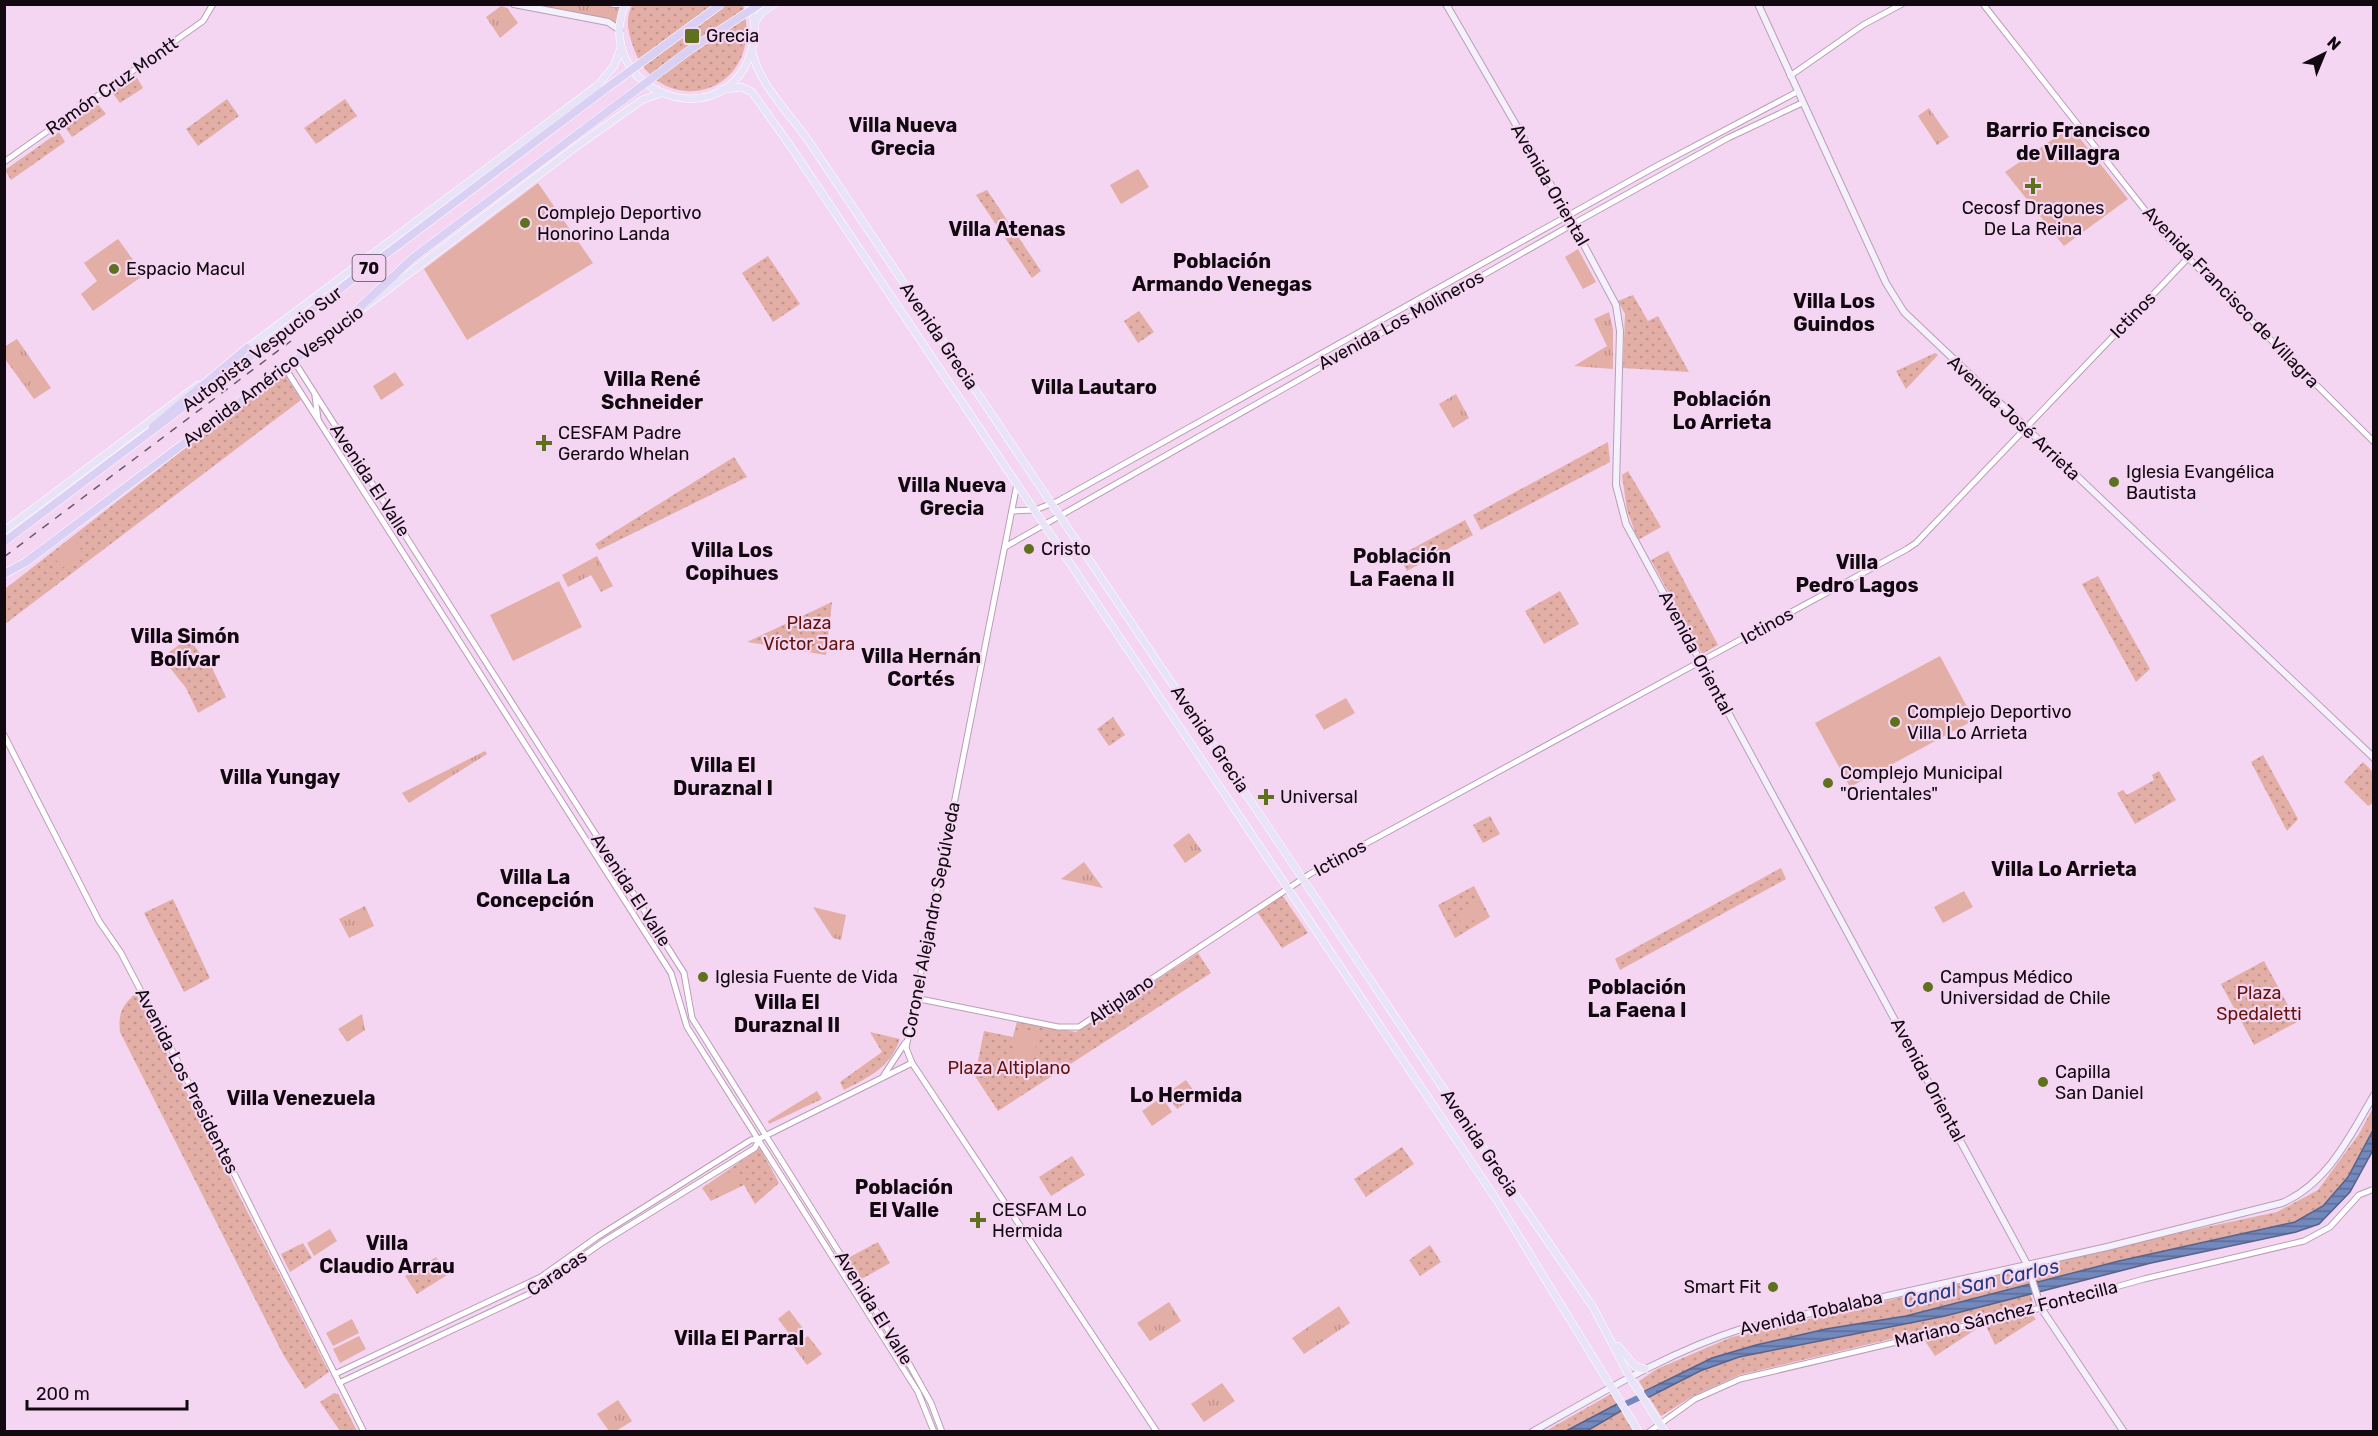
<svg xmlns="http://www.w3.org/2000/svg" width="2378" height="1436" font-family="Rubik,sans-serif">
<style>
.grass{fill:url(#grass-tufts)}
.park{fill:url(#park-dots)}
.garden{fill:#e2aea5}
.water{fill:url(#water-rules);stroke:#566289;stroke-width:1.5}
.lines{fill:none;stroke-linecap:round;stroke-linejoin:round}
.canal{stroke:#7388bd;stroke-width:6}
.tertiary-casing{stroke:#ba9db8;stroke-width:7}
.secondary-casing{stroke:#ba9db8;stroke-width:8}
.primary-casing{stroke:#fff;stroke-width:8}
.motorway-casing{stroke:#fff;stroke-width:9}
.tertiary{stroke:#fff;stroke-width:5}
.secondary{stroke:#f4f1fc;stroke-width:6}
.primary{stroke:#e9e3f8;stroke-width:7}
.motorway{stroke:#dad0f4;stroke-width:8}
.rail{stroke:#6a5868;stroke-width:1.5;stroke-dasharray:8 8;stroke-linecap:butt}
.motorway-bridge-casing{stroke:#fff;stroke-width:9;stroke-linecap:butt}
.motorway-bridge{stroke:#dad0f4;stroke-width:8}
.poi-dot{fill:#5f711f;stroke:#f4d6f2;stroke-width:2}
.labels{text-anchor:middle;stroke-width:4.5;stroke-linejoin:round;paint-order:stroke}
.shield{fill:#f4d6f2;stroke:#554654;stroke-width:1.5}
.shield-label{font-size:16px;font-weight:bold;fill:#110810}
.poi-label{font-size:18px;fill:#110810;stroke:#f4d6f2;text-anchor:start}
.street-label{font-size:18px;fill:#110810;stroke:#f4d6f2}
.park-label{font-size:18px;fill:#62130c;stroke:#f4d6f2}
.neighbourhood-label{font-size:20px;font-weight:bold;fill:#110810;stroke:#f4d6f2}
.water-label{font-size:20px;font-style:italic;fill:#253a7b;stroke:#f4d6f2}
</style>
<defs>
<pattern id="grass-tufts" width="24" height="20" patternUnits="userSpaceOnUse" patternTransform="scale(1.5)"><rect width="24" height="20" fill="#e2aea5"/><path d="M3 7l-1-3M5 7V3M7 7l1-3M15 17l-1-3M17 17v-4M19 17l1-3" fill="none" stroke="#c1948d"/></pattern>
<pattern id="park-dots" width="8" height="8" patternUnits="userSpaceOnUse" patternTransform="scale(1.5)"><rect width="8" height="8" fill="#e2aea5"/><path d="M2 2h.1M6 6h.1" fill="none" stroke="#c1948d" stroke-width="1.8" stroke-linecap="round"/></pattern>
<pattern id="water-rules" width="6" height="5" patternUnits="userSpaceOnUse" patternTransform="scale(1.5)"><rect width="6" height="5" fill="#7388bd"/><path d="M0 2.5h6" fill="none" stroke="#5d6d98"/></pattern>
</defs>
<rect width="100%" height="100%" fill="#f4d6f2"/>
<!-- grass -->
<g class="grass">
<polygon points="611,4 621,5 617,26 527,5"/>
<polygon points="501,6 507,8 518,23 500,38 486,17"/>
<polygon points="1929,108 1949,137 1937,145 1918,116"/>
<polygon points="1609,312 1613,329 1613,369 1574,366 1607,346 1594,319"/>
<polygon points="17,339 51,388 34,399 5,359 4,347"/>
<polygon points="1456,394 1469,418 1453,428 1439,404"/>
<polygon points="597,556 613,586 601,592 591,575 568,587 562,575"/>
<polygon points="485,751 487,754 409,803 402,793"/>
<polygon points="1189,833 1202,851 1185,863 1173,845"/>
<polygon points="1084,862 1103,888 1061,879"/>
<polygon points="365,906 374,926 349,938 339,919"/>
<polygon points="813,907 846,915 841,940 833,938"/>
<polygon points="362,1014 365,1030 347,1042 338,1029"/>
<polygon points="1186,1080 1197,1096 1177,1109 1166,1094"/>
<polygon points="817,1091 822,1099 769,1124 768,1121"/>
<polygon points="1169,1302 1181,1321 1150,1341 1137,1323"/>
<polygon points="1339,1306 1350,1323 1304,1354 1292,1338"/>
<polygon points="808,1336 822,1354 807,1365 793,1346"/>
<polygon points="1222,1383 1235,1401 1204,1422 1191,1404"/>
<polygon points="618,1400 632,1421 616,1431 609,1431 597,1414"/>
</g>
<!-- park -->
<g class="park">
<path d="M 632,5 L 743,5 C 767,94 662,123 634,49 C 628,32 625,21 632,5 Z"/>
<polygon points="136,76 143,88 120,103 112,92"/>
<polygon points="227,99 239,116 198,146 186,129"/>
<polygon points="345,99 357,116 316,144 304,128"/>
<polygon points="98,104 106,114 72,137 65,127"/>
<polygon points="59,132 65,142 11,180 5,170"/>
<polygon points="987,190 1041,271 1032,278 976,195"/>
<polygon points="768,256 800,304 773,322 742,273"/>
<polygon points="1633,295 1648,321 1658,316 1689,372 1623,368 1625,314 1618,301"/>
<polygon points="1139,311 1154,332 1138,343 1124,321"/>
<polygon points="1935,353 1938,355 1906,389 1896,371"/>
<polygon points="283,372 301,400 5,624 5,589"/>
<polygon points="1608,442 1610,462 1481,530 1473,515"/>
<polygon points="734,457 747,477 599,550 595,544"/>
<polygon points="1628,471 1661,527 1638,540 1627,510 1622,475"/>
<polygon points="1465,520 1473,535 1407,571 1399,556"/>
<polygon points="1668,551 1718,645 1702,654 1651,560"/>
<polygon points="2098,576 2150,669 2136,682 2082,584"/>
<polygon points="1560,591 1579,624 1544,644 1525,611"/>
<polygon points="832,602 826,655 747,642"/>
<polygon points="188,638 212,668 226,697 198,713 186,688 162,658"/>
<polygon points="1113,717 1125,735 1109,746 1097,729"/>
<polygon points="2263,755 2298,819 2287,831 2251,762"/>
<polygon points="2363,762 2373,772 2373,803 2368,806 2344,782"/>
<polygon points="2159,771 2176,800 2135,824 2117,793 2123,790 2127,795 2154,780 2152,775"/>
<polygon points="1490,816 1500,834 1483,843 1473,825"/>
<polygon points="1781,868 1786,879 1620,970 1615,959"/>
<polygon points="1474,886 1490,917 1455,938 1438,905"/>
<polygon points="1282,895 1308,933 1282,948 1257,912"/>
<polygon points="173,899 210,978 184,992 144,913"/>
<polygon points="1198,953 1211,973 998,1111 975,1076 984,1031 1013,1037 1017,1021 1076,1032"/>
<polygon points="2264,961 2297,1022 2254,1045 2221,984"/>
<path d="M 136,993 L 329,1372 L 305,1389 L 284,1356 L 120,1032 C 118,1012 122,1006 136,993 Z"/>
<path d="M 870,1032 L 900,1039 C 890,1068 869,1077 844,1090 L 840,1082 L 882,1052 Z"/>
<polygon points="2373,1108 2373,1130 2348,1177 2323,1206 2295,1222 2119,1261 1906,1316 1826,1329 1756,1345 1712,1358 1645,1391 1639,1381 1657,1369 1732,1337 2150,1239 2277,1212 2318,1190 2359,1134"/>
<polygon points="1402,1147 1414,1164 1366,1197 1354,1179"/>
<polygon points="760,1148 779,1183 755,1204 744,1185 711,1201 702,1188"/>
<polygon points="1072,1156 1085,1175 1051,1196 1039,1177"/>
<polygon points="878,1242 890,1263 860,1280 848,1258"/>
<polygon points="303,1243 312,1258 290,1272 281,1254"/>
<polygon points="1430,1245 1441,1262 1420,1276 1409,1260"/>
<polygon points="436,1257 447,1275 417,1294 405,1276"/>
<polygon points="2030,1294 2034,1305 1739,1375 1693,1396 1661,1416 1649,1397 1700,1371 1739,1357 1945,1316"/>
<polygon points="2032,1315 2036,1319 1995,1345 1986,1326"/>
<polygon points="1978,1328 1935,1356 1925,1341 1930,1338"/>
<polygon points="334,1393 338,1394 357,1431 340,1431 320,1402"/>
<polygon points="1611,1394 1617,1404 1566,1431 1544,1432"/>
<polygon points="1621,1411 1633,1431 1587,1431"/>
</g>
<!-- garden -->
<g class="garden">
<polygon points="2071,127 2128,199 2064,246 2005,172"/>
<polygon points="1138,169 1149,187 1121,204 1110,185"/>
<polygon points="538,183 593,263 467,340 424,269"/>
<polygon points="118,239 144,275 93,311 81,294 97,281 84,263"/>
<polygon points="1578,249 1596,282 1583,289 1565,257"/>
<polygon points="25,356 39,375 26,384 12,366"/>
<polygon points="395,372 404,385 381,400 373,386"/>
<polygon points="74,540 83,552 62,568 53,556"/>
<polygon points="559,581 582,627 513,661 490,615"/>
<polygon points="1940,656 1974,720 1850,787 1815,723"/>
<polygon points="1346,698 1355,713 1324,730 1315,715"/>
<polygon points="1964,891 1973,907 1943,923 1934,907"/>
<polygon points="1479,901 1486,914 1463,926 1456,913"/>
<polygon points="1018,1028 1039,1032 1031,1069 1010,1065"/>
<polygon points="1162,1097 1172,1112 1152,1126 1142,1111"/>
<polygon points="733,1170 741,1182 719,1196 711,1184"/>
<polygon points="330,1229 337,1241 314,1256 307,1243"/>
<polygon points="789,1310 805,1331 794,1340 778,1319"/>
<polygon points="352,1319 359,1333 333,1346 326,1333"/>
<polygon points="359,1336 366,1349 340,1363 333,1349"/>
</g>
<!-- water -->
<g class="water">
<polygon points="2373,1130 2373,1150 2350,1192 2319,1224 2296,1232 2151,1263 1945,1316 1739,1357 1700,1371 1649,1397 1645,1391 1712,1358 1756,1345 1826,1329 1906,1316 2119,1261 2295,1222 2323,1206 2348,1177"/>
<polygon points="1617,1404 1621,1411 1587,1431 1566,1431"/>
</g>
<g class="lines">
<!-- canal -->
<polyline class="canal" points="1619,1407 1653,1391"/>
<!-- tertiary casing -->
<g class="tertiary-casing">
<g id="tertiary">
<polyline points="1983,4 2163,233 2374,442"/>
<polyline points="1790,76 1863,25 1902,4"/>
<polyline points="4,162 203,21 213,4"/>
<polyline points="294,361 684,973 692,1018 908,1362 931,1403 942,1432"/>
<polyline points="285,368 671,973 687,1027 918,1392 934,1432"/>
<polyline points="315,396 318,419"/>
<polyline points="1017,484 906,1048 912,1063 1157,1432"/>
<polyline points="1012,511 1035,510 1058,501 1653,168 1797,92"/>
<polyline points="1005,547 1573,224 1728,138 1802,103"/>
<polyline points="4,735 99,921 121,953 177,1060 364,1432"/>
<polyline points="915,998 1058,1027 1079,1027 1310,874 1907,549 1916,543 2188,258"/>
<polyline points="884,1075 905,1043"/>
<polyline points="335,1374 541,1277 597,1237 751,1140 759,1139 912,1063"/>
<polyline points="339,1383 529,1294 603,1242 755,1148 759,1139"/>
<polyline points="1649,1432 1695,1399 1740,1379 2041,1308 2144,1279 2304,1241 2330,1227 2359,1195 2374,1189"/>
</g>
</g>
<!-- secondary casing -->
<g class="secondary-casing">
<g id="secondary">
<polyline points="514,4 608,22 620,30"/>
<polyline points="613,4 620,4"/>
<polyline points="1446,4 1563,206 1616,305 1620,331 1616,485 1626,524 2027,1264 2041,1308 2124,1432"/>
<polyline points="1758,4 1886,283 1904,312 2374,758"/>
<path d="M 1532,1432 C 1601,1393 1668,1352 1744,1328 L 2107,1247 L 2282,1203 C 2328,1183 2350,1136 2374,1095"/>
</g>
</g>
<!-- primary casing -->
<g class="primary-casing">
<g id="primary">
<path d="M 625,4 C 592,89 717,138 749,58 C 756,40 757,22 749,4"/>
<polyline points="754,24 761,13 774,4"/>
<path d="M 752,49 C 755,79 791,116 808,140 L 1471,1130 L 1593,1307 L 1629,1376 L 1665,1432"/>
<polyline points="720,90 741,87 752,92 789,144 1496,1199 1639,1432"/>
<polyline points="362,309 577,146 642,100 661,93"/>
<polyline points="243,351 598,85 614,66 621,47"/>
<polyline points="4,531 198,385"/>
<polyline points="1618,1346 1636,1367 1645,1369"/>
</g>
</g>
<!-- motorway casing -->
<g class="motorway-casing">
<g id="motorway">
<polyline points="153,427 247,348"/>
<polyline points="4,542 608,87"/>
<polyline points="4,574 26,562 336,329 413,258 619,103"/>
</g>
</g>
<!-- tertiary -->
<use href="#tertiary" class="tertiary"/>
<!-- secondary -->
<use href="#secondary" class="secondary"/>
<!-- primary -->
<use href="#primary" class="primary"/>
<!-- motorway -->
<use href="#motorway" class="motorway"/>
<!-- rail -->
<polyline class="rail" points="4,557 291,341"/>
<!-- motorway-bridge casing -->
<g class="motorway-bridge-casing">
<g id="motorway-bridge">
<polyline points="608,87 721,4"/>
<polyline points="619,103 691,49 760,4"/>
</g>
</g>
<!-- motorway-bridge -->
<use href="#motorway-bridge" class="motorway-bridge"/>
</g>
<!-- markers -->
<g class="poi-dot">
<rect x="684" y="28" width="16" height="16" rx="3"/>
<path d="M2030 177h6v6h6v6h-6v6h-6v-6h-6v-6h6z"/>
<circle cx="525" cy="223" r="6"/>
<circle cx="114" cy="269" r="6"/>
<path d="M541 434h6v6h6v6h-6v6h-6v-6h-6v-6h6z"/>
<circle cx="2114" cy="482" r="6"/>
<circle cx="1029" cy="549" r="6"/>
<circle cx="1895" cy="722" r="6"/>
<circle cx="1828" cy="783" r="6"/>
<path d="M1263 788h6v6h6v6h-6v6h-6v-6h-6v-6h6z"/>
<circle cx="703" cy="977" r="6"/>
<circle cx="1928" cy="987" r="6"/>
<circle cx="2043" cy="1082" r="6"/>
<path d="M975 1211h6v6h6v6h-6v6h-6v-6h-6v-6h6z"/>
<circle cx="1773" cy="1287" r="6"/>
</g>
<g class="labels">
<!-- shield labels -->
<rect class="shield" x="352.5" y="255" width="33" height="26" rx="4.5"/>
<g class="shield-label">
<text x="369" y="274">70</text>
</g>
<!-- poi labels -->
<g class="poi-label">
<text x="706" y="42">Grecia</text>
<text x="2033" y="214" text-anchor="middle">Cecosf Dragones<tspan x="2033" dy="21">De La Reina</tspan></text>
<text x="537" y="219">Complejo Deportivo<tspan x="537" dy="21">Honorino Landa</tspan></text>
<text x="126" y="275">Espacio Macul</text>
<text x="558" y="439">CESFAM Padre<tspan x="558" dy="21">Gerardo Whelan</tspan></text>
<text x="2126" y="478">Iglesia Evangélica<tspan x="2126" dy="21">Bautista</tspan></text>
<text x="1041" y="555">Cristo</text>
<text x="1907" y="718">Complejo Deportivo<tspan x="1907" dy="21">Villa Lo Arrieta</tspan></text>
<text x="1840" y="779">Complejo Municipal<tspan x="1840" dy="21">"Orientales"</tspan></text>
<text x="1280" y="803">Universal</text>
<text x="715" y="983">Iglesia Fuente de Vida</text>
<text x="1940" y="983">Campus Médico<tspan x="1940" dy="21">Universidad de Chile</tspan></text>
<text x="2055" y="1078">Capilla<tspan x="2055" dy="21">San Daniel</tspan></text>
<text x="992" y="1216">CESFAM Lo<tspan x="992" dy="21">Hermida</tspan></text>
<text x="1761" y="1293" text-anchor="end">Smart Fit</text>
</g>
<!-- street labels -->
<g class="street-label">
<text transform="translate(112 86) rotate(-35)" y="6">Ramón Cruz Montt</text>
<text transform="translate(1550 185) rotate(60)" y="6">Avenida Oriental</text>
<text transform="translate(2231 297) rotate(46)" y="6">Avenida Francisco de Villagra</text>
<text transform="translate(2133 315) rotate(-46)" y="6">Ictinos</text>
<text transform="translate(1401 320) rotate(-29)" y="6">Avenida Los Molineros</text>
<text transform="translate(939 336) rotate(56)" y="6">Avenida Grecia</text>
<text transform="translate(262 349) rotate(-37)" y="6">Autopista Vespucio Sur</text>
<text transform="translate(273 376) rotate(-37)" y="6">Avenida Américo Vespucio</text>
<text transform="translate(2014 418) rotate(43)" y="6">Avenida José Arrieta</text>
<text transform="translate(370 480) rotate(57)" y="6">Avenida El Valle</text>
<text transform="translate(1767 626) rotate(-29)" y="6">Ictinos</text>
<text transform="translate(1696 653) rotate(62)" y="6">Avenida Oriental</text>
<text transform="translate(1210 739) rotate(56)" y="6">Avenida Grecia</text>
<text transform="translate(1340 858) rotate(-29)" y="6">Ictinos</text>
<text transform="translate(631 890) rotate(57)" y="6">Avenida El Valle</text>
<text transform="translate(931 920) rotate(-79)" y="6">Coronel Alejandro Sepúlveda</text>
<text transform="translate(1121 1000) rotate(-34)" y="6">Altiplano</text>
<text transform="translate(1928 1080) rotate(62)" y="6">Avenida Oriental</text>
<text transform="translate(187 1081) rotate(63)" y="6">Avenida Los Presidentes</text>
<text transform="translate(1480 1143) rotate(56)" y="6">Avenida Grecia</text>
<text transform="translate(557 1273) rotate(-34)" y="6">Caracas</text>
<text transform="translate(874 1308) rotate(58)" y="6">Avenida El Valle</text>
<text transform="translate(1811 1313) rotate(-13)" y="6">Avenida Tobalaba</text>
<text transform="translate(2006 1314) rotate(-14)" y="6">Mariano Sánchez Fontecilla</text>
</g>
<!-- park labels -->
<g class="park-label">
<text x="809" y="629">Plaza<tspan x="809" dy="21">Víctor Jara</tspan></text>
<text x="2259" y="999">Plaza<tspan x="2259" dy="21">Spedaletti</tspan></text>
<text x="1009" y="1074">Plaza Altiplano</text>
</g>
<!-- neighbourhood labels -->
<g class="neighbourhood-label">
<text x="903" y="132">Villa Nueva<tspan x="903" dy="23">Grecia</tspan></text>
<text x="2068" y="137">Barrio Francisco<tspan x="2068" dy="23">de Villagra</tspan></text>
<text x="1007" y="236">Villa Atenas</text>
<text x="1222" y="268">Población<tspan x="1222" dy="23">Armando Venegas</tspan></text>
<text x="1834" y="308">Villa Los<tspan x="1834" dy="23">Guindos</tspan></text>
<text x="652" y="386">Villa René<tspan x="652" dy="23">Schneider</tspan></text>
<text x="1094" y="394">Villa Lautaro</text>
<text x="1722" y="406">Población<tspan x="1722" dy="23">Lo Arrieta</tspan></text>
<text x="952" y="492">Villa Nueva<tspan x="952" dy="23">Grecia</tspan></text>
<text x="732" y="557">Villa Los<tspan x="732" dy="23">Copihues</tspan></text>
<text x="1402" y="563">Población<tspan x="1402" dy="23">La Faena II</tspan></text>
<text x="1857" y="569">Villa<tspan x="1857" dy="23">Pedro Lagos</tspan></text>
<text x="185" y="643">Villa Simón<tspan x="185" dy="23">Bolívar</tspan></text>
<text x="921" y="663">Villa Hernán<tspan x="921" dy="23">Cortés</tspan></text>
<text x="723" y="772">Villa El<tspan x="723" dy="23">Duraznal I</tspan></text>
<text x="280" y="784">Villa Yungay</text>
<text x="2064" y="876">Villa Lo Arrieta</text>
<text x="535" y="884">Villa La<tspan x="535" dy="23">Concepción</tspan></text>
<text x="1637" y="994">Población<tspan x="1637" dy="23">La Faena I</tspan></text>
<text x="787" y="1009">Villa El<tspan x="787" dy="23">Duraznal II</tspan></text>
<text x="1186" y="1102">Lo Hermida</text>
<text x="301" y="1105">Villa Venezuela</text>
<text x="904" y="1194">Población<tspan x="904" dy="23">El Valle</tspan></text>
<text x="387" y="1250">Villa<tspan x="387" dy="23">Claudio Arrau</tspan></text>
<text x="739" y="1345">Villa El Parral</text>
</g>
<!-- water labels -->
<g class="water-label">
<text transform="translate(1981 1283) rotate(-13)" y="7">Canal San Carlos</text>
</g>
</g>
<!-- border -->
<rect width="2378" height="1436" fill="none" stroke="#110810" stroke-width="12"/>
<!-- north arrow -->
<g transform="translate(2324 54) rotate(43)" stroke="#f4d6f2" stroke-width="4.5" paint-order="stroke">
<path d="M0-4.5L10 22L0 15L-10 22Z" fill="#110810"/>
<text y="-9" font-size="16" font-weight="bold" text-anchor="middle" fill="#110810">N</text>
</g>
<!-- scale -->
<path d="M27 1400v9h160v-9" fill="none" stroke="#110810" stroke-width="3"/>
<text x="36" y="1400" font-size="18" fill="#110810" stroke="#f4d6f2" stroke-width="4.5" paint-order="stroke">200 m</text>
</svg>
